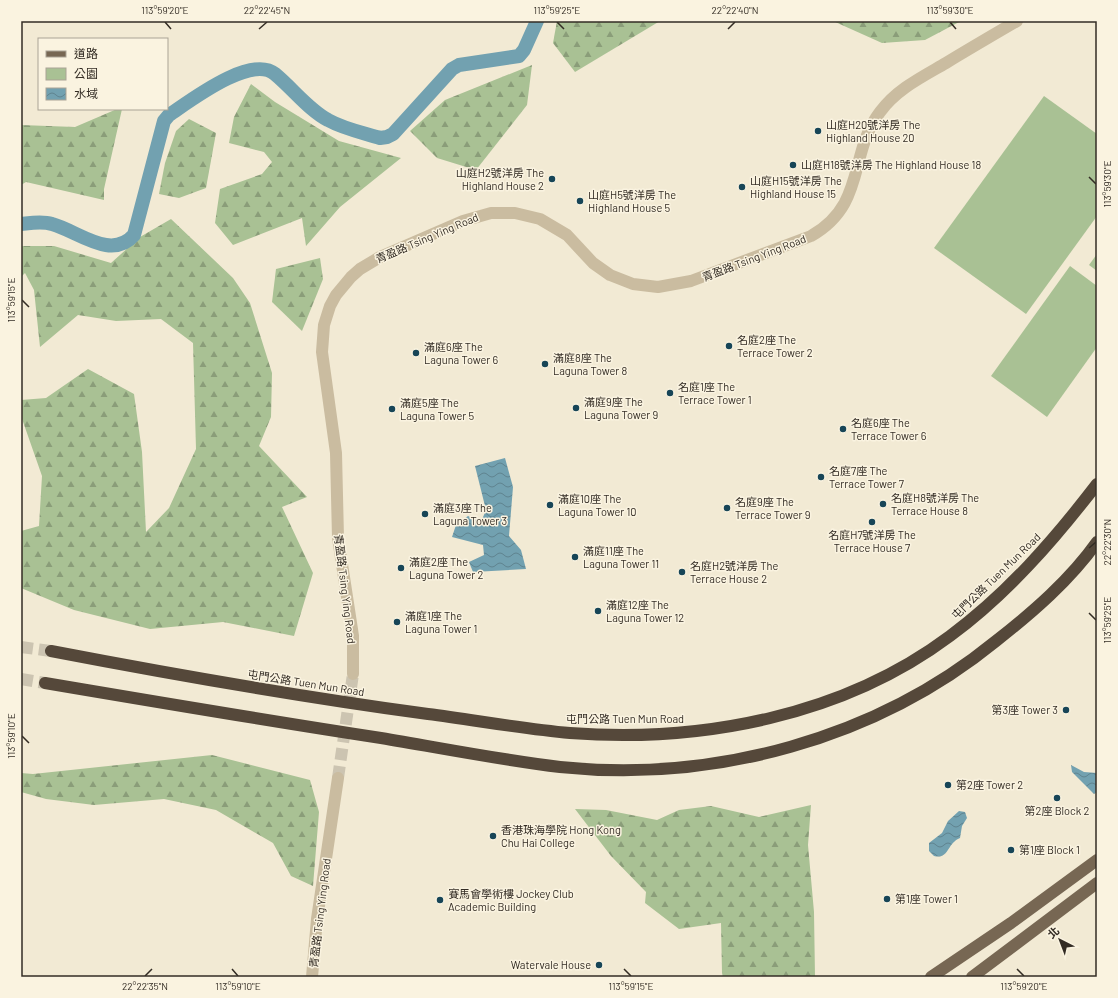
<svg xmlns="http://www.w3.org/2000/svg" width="1118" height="998" font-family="Barlow,'Noto Sans TC',sans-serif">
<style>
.forest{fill:url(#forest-firs)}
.park{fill:#a9c194}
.water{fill:url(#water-waves)}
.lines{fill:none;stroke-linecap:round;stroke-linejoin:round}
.canal{stroke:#72a1b0;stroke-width:14}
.minor-tunnel{stroke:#ccc4b1;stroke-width:12;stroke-dasharray:12 6;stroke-linecap:butt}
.highway-tunnel{stroke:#ccc4b1;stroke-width:12;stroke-dasharray:12 6;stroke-linecap:butt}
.minor{stroke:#cabca0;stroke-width:12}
.major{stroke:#776753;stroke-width:12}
.highway{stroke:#55483a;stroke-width:12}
.ticks{fill:none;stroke:#332c24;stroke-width:1.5}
.poi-dot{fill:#174557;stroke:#faf3e0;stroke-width:1.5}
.labels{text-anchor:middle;stroke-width:3;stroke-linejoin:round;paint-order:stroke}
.poi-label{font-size:11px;fill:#332c24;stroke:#faf3e0;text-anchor:start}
.street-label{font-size:11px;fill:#332c24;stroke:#faf3e0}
.neatline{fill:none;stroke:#332c24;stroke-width:1.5}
.ticks-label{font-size:10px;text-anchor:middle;fill:#332c24}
</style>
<defs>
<pattern id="forest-firs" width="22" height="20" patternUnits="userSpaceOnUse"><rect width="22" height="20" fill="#a9c194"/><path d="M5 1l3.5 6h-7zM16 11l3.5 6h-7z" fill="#8a9d79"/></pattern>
<pattern id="water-waves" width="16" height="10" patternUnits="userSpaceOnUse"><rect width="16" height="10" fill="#72a1b0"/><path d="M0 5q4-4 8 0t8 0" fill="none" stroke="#5e838f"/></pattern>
</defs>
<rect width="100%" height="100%" fill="#f2ead4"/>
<!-- forest -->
<g class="forest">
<polygon points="557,21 660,21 575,72 553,43"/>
<polygon points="833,21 961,21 925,40 882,43"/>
<polygon points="532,65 527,105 476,170 437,158 410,131 445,100"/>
<polygon points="251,84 275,102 339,141 401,158 340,207 306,246 302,218 233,245 215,223 220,189 262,174 272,162 264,152 229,143 234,117"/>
<polygon points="117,109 122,109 104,189 104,200 26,182 21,185 21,125 75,127"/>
<polygon points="189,119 216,133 206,188 179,198 159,194 165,163 176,131"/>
<polygon points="171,219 233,278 250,303 272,373 271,417 259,446 307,497 282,507 313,573 294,636 223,622 150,629 74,610 21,588 21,531 39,526 42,476 21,416 21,400 46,398 88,369 134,394 142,452 146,532 169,508 196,449 193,343 161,319 116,321 78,315 40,347 34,290 25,273 21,277 21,246 54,246 111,263 140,237"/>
<polygon points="320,258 323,279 302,331 272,302 276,269"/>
<polygon points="212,755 310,780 319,812 313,886 291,876 273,843 216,810 164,799 94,805 46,799 21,792 21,773 33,774"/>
<polygon points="811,805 808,845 814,912 815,977 723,977 722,973 721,923 679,929 645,903 646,892 611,856 575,809 606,810 657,820 679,810 711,806 759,817"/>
</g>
<!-- park -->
<g class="park">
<polygon points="1044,96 1097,134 1097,216 1026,314 934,248"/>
<polygon points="1097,254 1097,271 1089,265"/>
<polygon points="1070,266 1097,286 1097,347 1047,417 991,376"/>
</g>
<!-- water -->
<g class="water">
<polygon points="505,458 513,487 509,536 521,550 526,569 473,572 469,562 484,555 483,545 452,537 456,525 468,516 481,522 486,510 475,466"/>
<polygon points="1071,765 1084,772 1097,773 1097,792 1094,794 1072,772"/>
<path d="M 959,811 L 965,812 L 967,818 L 962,826 L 960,838 C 947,843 949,860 934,856 L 929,851 L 929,843 L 942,833 L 948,821 Z"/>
</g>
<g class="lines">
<!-- canal -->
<path class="canal" d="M 21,224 C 31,223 42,221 52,224 C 78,231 111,261 134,235 L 164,121 L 169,115 C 190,101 251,54 275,74 C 293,89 309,110 328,120 C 344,129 364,133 380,138 L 387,137 L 393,134 L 452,69 L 459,65 L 519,56 L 524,50 L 537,21"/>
<!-- minor-tunnel -->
<polyline class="minor-tunnel" points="338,778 353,674"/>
<!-- highway-tunnel -->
<g class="highway-tunnel">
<polyline points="21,647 51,651"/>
<polyline points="21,679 45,683"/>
</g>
<!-- minor -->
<g class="minor">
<path d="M 353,674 L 353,636 L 338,538 L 336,453 L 322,352 L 324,325 L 330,306 L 336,295 L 351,277 L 360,269 L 380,257 L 463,221 L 491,213 L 515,213 L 540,219 L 567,235 L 593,263 L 610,275 L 633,284 L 658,287 L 691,281 L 811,236 C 867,204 848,154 880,112 C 897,89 922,77 946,63 C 969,49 993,35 1017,21"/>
<polyline points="312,977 317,919 338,778"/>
</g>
<!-- major -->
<g class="major">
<polyline points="931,977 1011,923 1097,860"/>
<polyline points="972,977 1097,883"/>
</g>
<!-- highway -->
<g class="highway">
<path d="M 51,651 C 176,675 302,697 428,714 C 475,720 523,729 570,733 C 702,743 843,716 950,636 C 1007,594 1054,540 1097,484"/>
<path d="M 45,683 C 157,702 269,721 381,738 C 441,748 501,760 560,767 C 714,783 876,739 996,641 C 1033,612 1070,580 1097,542"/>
</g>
</g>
<!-- ticks -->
<path class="ticks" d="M 165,22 L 171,29M 557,22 L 564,29M 950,22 L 956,29M 259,29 L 267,22M 728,29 L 735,22M 1089,177 L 1096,184M 22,300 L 29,307M 1089,548 L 1096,542M 1089,613 L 1096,620M 22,736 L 29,743M 232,969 L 238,976M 624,969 L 631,976M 1017,969 L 1024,976M 145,976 L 152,969"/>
<!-- markers -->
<g class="poi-dot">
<circle cx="818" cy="131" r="4"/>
<circle cx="793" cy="165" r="4"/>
<circle cx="552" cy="179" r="4"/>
<circle cx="742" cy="187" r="4"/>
<circle cx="580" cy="201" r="4"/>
<circle cx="729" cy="346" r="4"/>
<circle cx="416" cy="353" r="4"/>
<circle cx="545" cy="364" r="4"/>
<circle cx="670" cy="393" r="4"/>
<circle cx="576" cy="408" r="4"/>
<circle cx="392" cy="409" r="4"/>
<circle cx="843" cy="429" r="4"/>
<circle cx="821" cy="477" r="4"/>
<circle cx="883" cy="504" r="4"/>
<circle cx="550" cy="505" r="4"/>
<circle cx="727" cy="508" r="4"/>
<circle cx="425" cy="514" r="4"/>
<circle cx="872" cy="522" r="4"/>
<circle cx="575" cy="557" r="4"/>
<circle cx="401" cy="568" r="4"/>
<circle cx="682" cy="572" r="4"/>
<circle cx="598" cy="611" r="4"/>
<circle cx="397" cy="622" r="4"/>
<circle cx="1066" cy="710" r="4"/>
<circle cx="948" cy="785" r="4"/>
<circle cx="1057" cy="798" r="4"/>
<circle cx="493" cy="836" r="4"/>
<circle cx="1011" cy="850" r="4"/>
<circle cx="887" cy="899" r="4"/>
<circle cx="440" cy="900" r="4"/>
<circle cx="599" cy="965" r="4"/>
</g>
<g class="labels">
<!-- poi labels -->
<g class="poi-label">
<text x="826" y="129">山庭H20號洋房 The<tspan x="826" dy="13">Highland House 20</tspan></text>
<text x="801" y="169">山庭H18號洋房 The Highland House 18</text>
<text x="544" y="177" text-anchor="end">山庭H2號洋房 The<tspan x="544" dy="13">Highland House 2</tspan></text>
<text x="750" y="185">山庭H15號洋房 The<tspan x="750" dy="13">Highland House 15</tspan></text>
<text x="588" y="199">山庭H5號洋房 The<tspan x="588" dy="13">Highland House 5</tspan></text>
<text x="737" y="344">名庭2座 The<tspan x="737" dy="13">Terrace Tower 2</tspan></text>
<text x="424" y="351">滿庭6座 The<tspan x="424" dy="13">Laguna Tower 6</tspan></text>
<text x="553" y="362">滿庭8座 The<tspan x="553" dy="13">Laguna Tower 8</tspan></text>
<text x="678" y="391">名庭1座 The<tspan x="678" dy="13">Terrace Tower 1</tspan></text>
<text x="584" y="406">滿庭9座 The<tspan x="584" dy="13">Laguna Tower 9</tspan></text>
<text x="400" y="407">滿庭5座 The<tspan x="400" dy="13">Laguna Tower 5</tspan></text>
<text x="851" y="427">名庭6座 The<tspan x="851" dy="13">Terrace Tower 6</tspan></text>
<text x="829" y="475">名庭7座 The<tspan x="829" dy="13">Terrace Tower 7</tspan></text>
<text x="891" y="502">名庭H8號洋房 The<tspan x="891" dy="13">Terrace House 8</tspan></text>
<text x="558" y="503">滿庭10座 The<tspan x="558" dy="13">Laguna Tower 10</tspan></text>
<text x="735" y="506">名庭9座 The<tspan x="735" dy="13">Terrace Tower 9</tspan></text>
<text x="433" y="512">滿庭3座 The<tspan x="433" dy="13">Laguna Tower 3</tspan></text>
<text x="872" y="539" text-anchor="middle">名庭H7號洋房 The<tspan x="872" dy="13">Terrace House 7</tspan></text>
<text x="583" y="555">滿庭11座 The<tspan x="583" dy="13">Laguna Tower 11</tspan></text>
<text x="409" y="566">滿庭2座 The<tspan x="409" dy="13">Laguna Tower 2</tspan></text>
<text x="690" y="570">名庭H2號洋房 The<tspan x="690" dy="13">Terrace House 2</tspan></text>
<text x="606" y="609">滿庭12座 The<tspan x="606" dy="13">Laguna Tower 12</tspan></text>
<text x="405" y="620">滿庭1座 The<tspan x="405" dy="13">Laguna Tower 1</tspan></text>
<text x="1058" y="714" text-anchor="end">第3座 Tower 3</text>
<text x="956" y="789">第2座 Tower 2</text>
<text x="1057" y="815" text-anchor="middle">第2座 Block 2</text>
<text x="501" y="834">香港珠海學院 Hong Kong<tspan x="501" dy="13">Chu Hai College</tspan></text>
<text x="1019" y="854">第1座 Block 1</text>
<text x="448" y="898">賽馬會學術樓 Jockey Club<tspan x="448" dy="13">Academic Building</tspan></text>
<text x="895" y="903">第1座 Tower 1</text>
<text x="591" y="969" text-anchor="end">Watervale House</text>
</g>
<!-- street labels -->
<g class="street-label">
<text transform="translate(427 238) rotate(-23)" y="4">青盈路 Tsing Ying Road</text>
<text transform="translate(754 258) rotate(-21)" y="4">青盈路 Tsing Ying Road</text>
<text transform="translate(996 576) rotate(-44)" y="4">屯門公路 Tuen Mun Road</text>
<text transform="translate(345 589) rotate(83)" y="4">青盈路 Tsing Ying Road</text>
<text transform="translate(306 683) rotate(9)" y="4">屯門公路 Tuen Mun Road</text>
<text x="625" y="723">屯門公路 Tuen Mun Road</text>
<text transform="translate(320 913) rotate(-83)" y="4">青盈路 Tsing Ying Road</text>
</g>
</g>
<!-- border -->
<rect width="1118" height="998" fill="none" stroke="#faf3e0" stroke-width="44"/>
<!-- legend -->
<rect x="38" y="38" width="130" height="72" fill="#faf3e0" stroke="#aaa395"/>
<rect x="46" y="51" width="20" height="6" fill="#776753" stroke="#aaa395"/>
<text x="74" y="58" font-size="12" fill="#332c24">道路</text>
<rect x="46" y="68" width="20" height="12" fill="#a9c194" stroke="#aaa395"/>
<text x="74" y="78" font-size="12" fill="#332c24">公園</text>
<rect x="46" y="88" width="20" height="12" fill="url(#water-waves)" stroke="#aaa395"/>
<text x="74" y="98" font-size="12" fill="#332c24">水域</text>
<!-- north arrow -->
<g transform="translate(1060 940) rotate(318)" stroke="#faf3e0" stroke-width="3" paint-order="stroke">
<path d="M0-3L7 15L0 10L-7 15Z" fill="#332c24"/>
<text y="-6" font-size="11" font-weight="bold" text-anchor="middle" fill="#332c24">北</text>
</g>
<rect x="22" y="22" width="1074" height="954" class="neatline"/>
<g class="ticks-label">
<text x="165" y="14">113°59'20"E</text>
<text x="267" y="14">22°22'45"N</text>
<text x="557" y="14">113°59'25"E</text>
<text x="735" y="14">22°22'40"N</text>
<text x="950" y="14">113°59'30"E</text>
<text transform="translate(1107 184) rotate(-90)" y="4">113°59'30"E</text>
<text transform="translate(11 300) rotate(-90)" y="4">113°59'15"E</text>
<text transform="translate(1107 542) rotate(-90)" y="4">22°22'30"N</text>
<text transform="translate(1107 620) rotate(-90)" y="4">113°59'25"E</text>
<text transform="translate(11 736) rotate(-90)" y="4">113°59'10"E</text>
<text x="145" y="990">22°22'35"N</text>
<text x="238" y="990">113°59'10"E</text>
<text x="631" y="990">113°59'15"E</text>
<text x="1024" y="990">113°59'20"E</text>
</g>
</svg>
